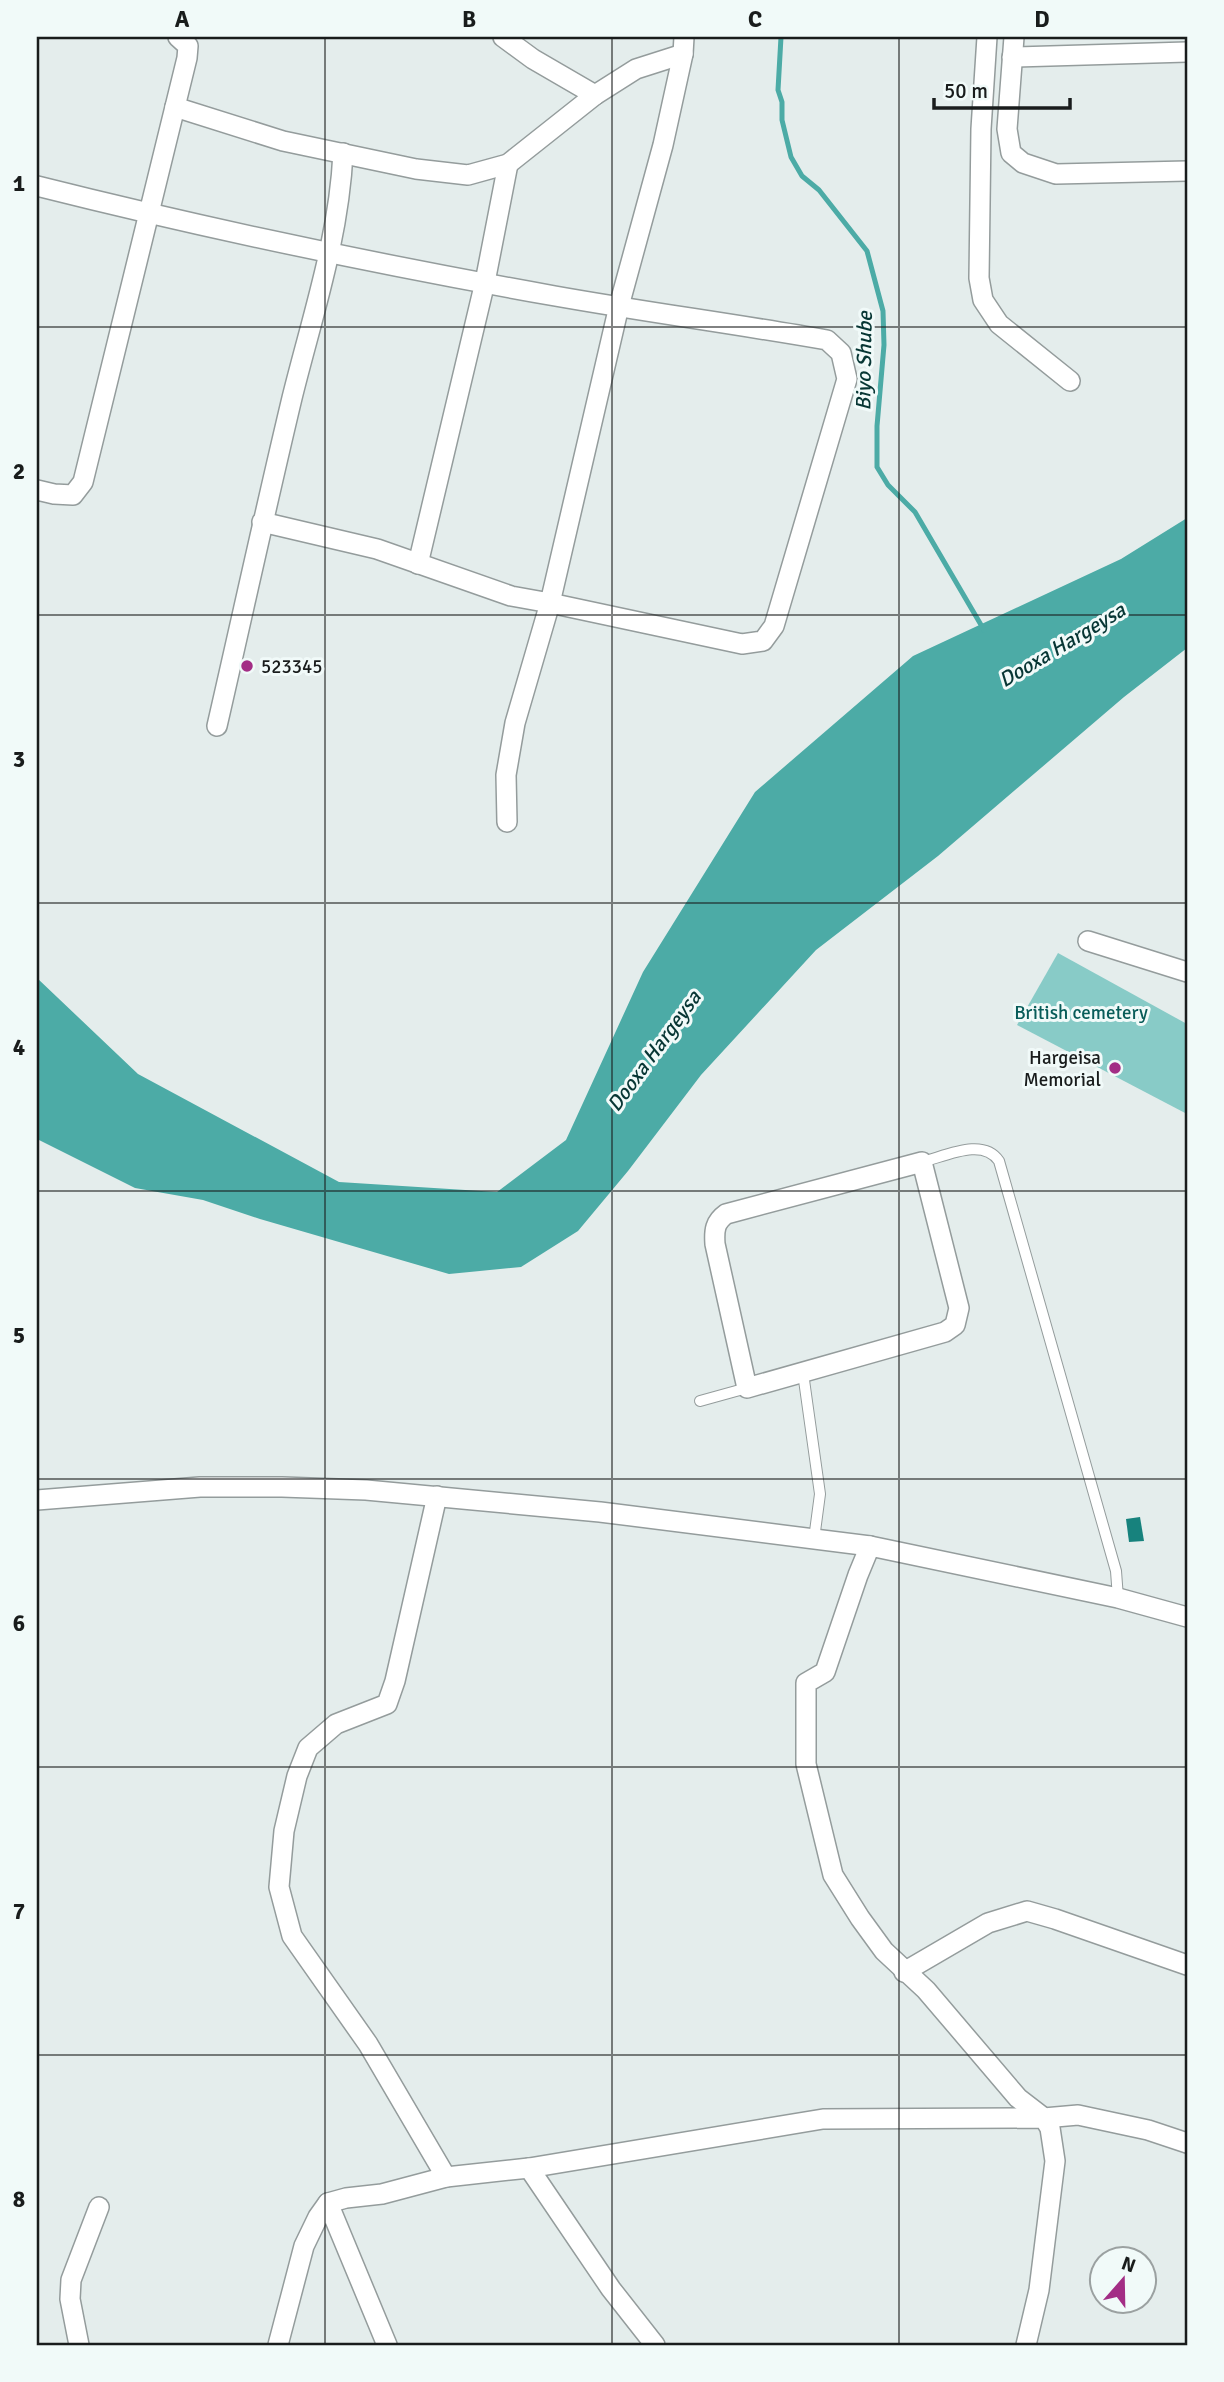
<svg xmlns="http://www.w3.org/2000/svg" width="1224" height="2382" font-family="Signika,sans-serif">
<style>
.green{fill:#88cbc7}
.water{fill:#4caba6}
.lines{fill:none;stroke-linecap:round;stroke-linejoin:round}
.stream{stroke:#4caba6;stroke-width:5}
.building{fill:#17827d}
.service-casing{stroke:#949c9c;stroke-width:12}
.minor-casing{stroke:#949c9c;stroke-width:22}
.service{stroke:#fff;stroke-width:10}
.minor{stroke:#fff;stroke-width:19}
.grid{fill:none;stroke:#191c1c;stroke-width:2;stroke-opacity:0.55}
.poi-dot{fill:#a32d85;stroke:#f1faf9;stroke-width:2.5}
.labels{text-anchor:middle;stroke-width:6;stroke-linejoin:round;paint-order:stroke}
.poi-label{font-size:19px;fill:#191c1c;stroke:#f1faf9;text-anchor:start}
.park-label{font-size:19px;fill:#085c59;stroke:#f1faf9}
.water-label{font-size:21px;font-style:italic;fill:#073634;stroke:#f1faf9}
.neatline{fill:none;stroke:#191c1c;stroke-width:2.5}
.grid-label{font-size:23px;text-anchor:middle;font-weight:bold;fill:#191c1c}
</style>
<rect width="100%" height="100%" fill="#e4edec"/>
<!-- green -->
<polygon class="green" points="1058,953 1187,1024 1187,1114 1017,1025"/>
<!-- water -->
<polygon class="water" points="1187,518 1187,648 1124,697 938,856 816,950 701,1075 628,1171 578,1231 521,1267 449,1274 260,1219 203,1200 135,1188 37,1139 37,978 138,1074 339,1182 497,1192 566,1140 643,972 755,792 913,656 1121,559"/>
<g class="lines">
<!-- stream -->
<polyline class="stream" points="781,37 778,90 782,102 782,120 791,157 802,176 819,190 867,251 883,311 884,345 877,426 877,467 888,485 915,512 984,630"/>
</g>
<!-- building -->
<polygon class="building" points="1140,1517 1144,1541 1129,1542 1126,1519"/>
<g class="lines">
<!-- service casing -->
<g class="service-casing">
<g id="service">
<path d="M 922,1162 C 946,1156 983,1137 999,1161 L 1116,1571 L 1118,1598"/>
<polyline points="803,1373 820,1494 814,1539"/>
<polyline points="700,1401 747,1388"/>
</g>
</g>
<!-- minor casing -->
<g class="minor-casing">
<g id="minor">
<polyline points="503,37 533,59 595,95"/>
<polyline points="987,37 981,129 979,278 983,300 999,324 1070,381"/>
<polyline points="1014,37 1007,129 1011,153 1023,163 1056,174 1187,171"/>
<polyline points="1012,57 1187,52"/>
<polyline points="175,107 283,141 416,169 468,175 508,164 595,95 636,69 683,54"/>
<path d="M 37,186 C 208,229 381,265 555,296 C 645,312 736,324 827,340 L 841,353 L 847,379 L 774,626 L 763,641 L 742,644 L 550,603 L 515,723 L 506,775 L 507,822"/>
<polyline points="37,490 54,494 73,495 83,482 187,58 188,46 178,37"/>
<polyline points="262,522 377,549 511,596 550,603 619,306 663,145 683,54 684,37"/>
<polyline points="418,564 485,282 508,164"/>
<path d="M 217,726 C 242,617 266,507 292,398 C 312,317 339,238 343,153"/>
<polyline points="1088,941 1187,972"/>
<path d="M 922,1162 L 959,1308 L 955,1325 L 945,1332 L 747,1388 L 715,1244 C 714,1230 715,1222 726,1214 Z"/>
<polyline points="437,1496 395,1681 387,1704 336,1724 308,1748 297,1776 284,1831 279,1887 292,1936 368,2044 446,2177"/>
<polyline points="37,1500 200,1487 282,1487 366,1490 600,1512 870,1546 1118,1598 1187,1617"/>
<polyline points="870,1546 858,1575 825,1672 806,1683 806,1764 833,1875 860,1918 884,1951 926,1990 1018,2098 1044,2118 1078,2115 1148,2130 1187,2143"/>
<polyline points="904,1972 988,1923 1027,1911 1055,1919 1187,1965"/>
<polyline points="529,2168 611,2289 655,2345"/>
<polyline points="328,2203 387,2345"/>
<polyline points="79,2345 70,2299 71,2280 99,2207"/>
<polyline points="278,2345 304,2246 318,2217 328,2203 346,2198 382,2194 446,2177 529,2168 823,2119 1044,2118 1050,2128 1055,2161 1039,2290 1026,2345"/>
</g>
</g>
<!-- service -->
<use href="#service" class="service"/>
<!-- minor -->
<use href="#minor" class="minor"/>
</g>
<!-- grid -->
<path class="grid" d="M 325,37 L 325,2345M 612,37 L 612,2345M 899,37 L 899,2345M 37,327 L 1187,327M 37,615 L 1187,615M 37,903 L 1187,903M 37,1191 L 1187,1191M 37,1479 L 1187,1479M 37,1767 L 1187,1767M 37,2055 L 1187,2055"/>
<!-- markers -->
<g class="poi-dot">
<circle cx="247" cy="666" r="7"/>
<circle cx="1115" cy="1068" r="7"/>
</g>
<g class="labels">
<!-- poi labels -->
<g class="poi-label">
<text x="261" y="673">523345</text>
<text x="1101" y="1064" text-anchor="end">Hargeisa<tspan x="1101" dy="22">Memorial</tspan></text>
</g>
<!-- park labels -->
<g class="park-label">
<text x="1081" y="1019">British cemetery</text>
</g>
<!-- water labels -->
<g class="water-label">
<text transform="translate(864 361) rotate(-89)" y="7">Biyo Shube</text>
<text transform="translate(1062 645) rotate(-31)" y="7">Dooxa Hargeysa</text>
<text transform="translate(654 1051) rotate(-54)" y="7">Dooxa Hargeysa</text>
</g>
</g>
<!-- border -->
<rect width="1224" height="2382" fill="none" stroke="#f1faf9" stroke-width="77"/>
<!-- north arrow -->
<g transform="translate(1123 2280) rotate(20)"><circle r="33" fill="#f1faf9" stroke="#9ba1a1" stroke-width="2"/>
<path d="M0-5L12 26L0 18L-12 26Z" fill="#a32d85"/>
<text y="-10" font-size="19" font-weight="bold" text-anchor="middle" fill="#191c1c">N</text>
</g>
<!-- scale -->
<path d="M934 98v10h136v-10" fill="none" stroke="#191c1c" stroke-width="3.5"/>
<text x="944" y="98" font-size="21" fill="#191c1c" stroke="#f1faf9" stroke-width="5" paint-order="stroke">50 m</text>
<rect x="38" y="38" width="1148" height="2306" class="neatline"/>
<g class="grid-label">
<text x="182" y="27">A</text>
<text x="469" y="27">B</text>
<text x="755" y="27">C</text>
<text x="1042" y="27">D</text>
<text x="19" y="191">1</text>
<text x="19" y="479">2</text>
<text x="19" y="767">3</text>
<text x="19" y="1055">4</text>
<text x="19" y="1343">5</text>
<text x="19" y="1631">6</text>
<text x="19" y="1919">7</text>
<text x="19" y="2207">8</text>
</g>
</svg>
